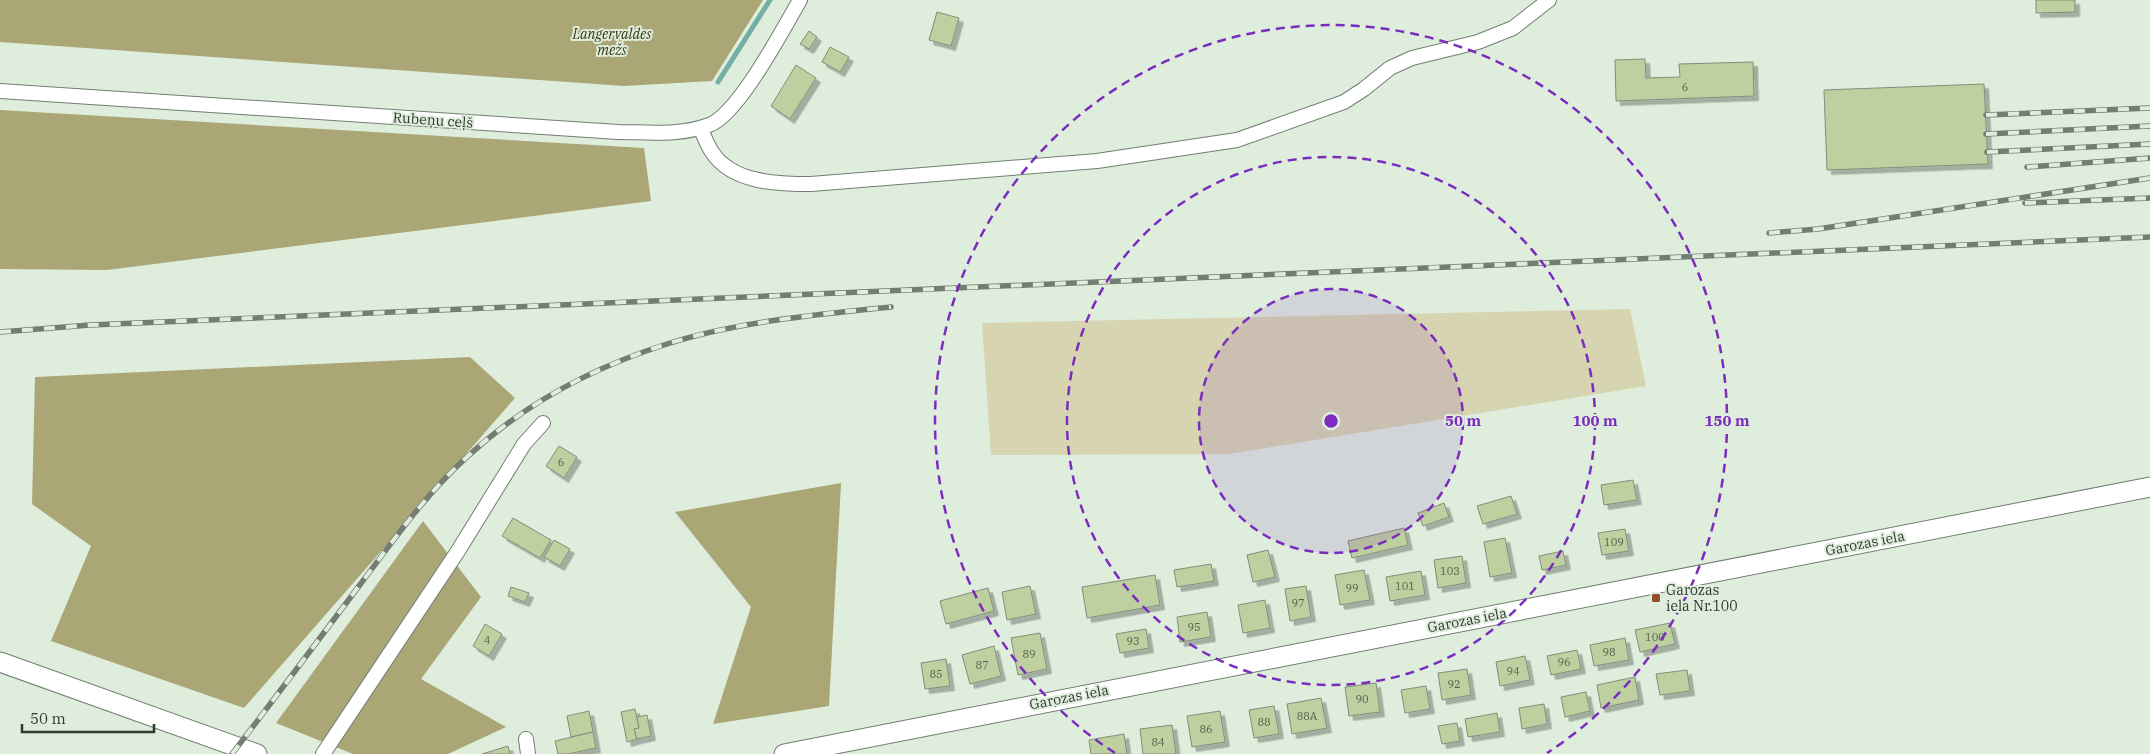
<svg xmlns="http://www.w3.org/2000/svg" width="2150" height="754" font-family="'IBM Plex Serif',serif">
<style>
.green{fill:#d7d4b1}
.forest{fill:#aaa676}
.lines{fill:none;stroke-linecap:round;stroke-linejoin:round}
.stream{stroke:#73afa4;stroke-width:5}
.building{fill:#becfa0;stroke:#858c7a;filter:url(#shadow)}
.minor-casing{stroke:#717f70;stroke-width:16}
.secondary-casing{stroke:#717f70;stroke-width:21}
.minor{stroke:#fff;stroke-width:14}
.secondary{stroke:#fff;stroke-width:19}
.rail-casing{stroke:#747d72;stroke-width:5.5}
.rail{stroke:#deeddc;stroke-width:4;stroke-dasharray:11;stroke-linecap:butt}
.ring{fill:none;stroke:#7b2cbf;stroke-width:2.5;stroke-dasharray:9 6}
.poi-dot{fill:#944d29;stroke:#deeddc;stroke-width:2}
.labels{text-anchor:middle;stroke-width:4;stroke-linejoin:round;paint-order:stroke}
.number-label{font-size:11px;fill:#565e4e}
.park-label{font-size:14px;font-style:italic;fill:#3b3711;stroke:#deeddc}
.street-label{font-size:14px;fill:#333832;stroke:#deeddc}
.poi-label{font-size:14px;fill:#333832;stroke:#deeddc;text-anchor:start}
.centre{fill:#7b2cbf;stroke:#deeddc;stroke-width:2.5}
.ring-label{font-size:15px;text-anchor:middle;font-weight:bold;fill:#7b2cbf;stroke:#deeddc;stroke-width:4;stroke-linejoin:round;paint-order:stroke}
</style>
<defs>
<filter id="shadow"><feDropShadow dx="4.5" dy="4.5" stdDeviation="0" flood-color="#0004"/></filter>
</defs>
<rect width="100%" height="100%" fill="#deeddc"/>
<!-- green -->
<polygon class="green" points="1630,309 1646,386 1229,454 991,455 982,323"/>
<!-- forest -->
<g class="forest">
<polygon points="0,0 763,0 712,81 624,86 0,42"/>
<polygon points="0,110 644,148 651,201 107,270 0,269"/>
<polygon points="470,357 515,398 244,708 51,641 91,546 32,504 35,377"/>
<polygon points="841,483 829,706 713,724 751,607 675,512"/>
<polygon points="423,521 481,597 421,679 506,727 448,754 353,754 276,723"/>
</g>
<g class="lines">
<!-- stream -->
<polyline class="stream" points="718,82 770,0"/>
</g>
<!-- building -->
<g class="building">
<polygon points="2036,0 2075,0 2075,12 2036,13"/>
<polygon points="937,12 959,18 951,46 929,40"/>
<polygon points="809,31 817,37 809,49 800,44"/>
<polygon points="830,47 849,57 840,72 822,62"/>
<polygon points="1645,59 1646,78 1680,77 1679,64 1753,62 1754,96 1616,101 1615,60"/>
<polygon points="796,65 816,78 790,119 771,106"/>
<polygon points="1984,84 1988,164 1827,170 1824,90"/>
<polygon points="559,446 577,457 564,478 546,466"/>
<polygon points="1633,480 1637,500 1604,505 1601,485"/>
<polygon points="1511,496 1517,514 1483,524 1477,506"/>
<polygon points="1444,503 1449,517 1423,526 1418,513"/>
<polygon points="513,518 551,540 540,558 502,536"/>
<polygon points="1404,528 1408,545 1352,558 1348,541"/>
<polygon points="1625,529 1629,551 1602,555 1598,533"/>
<polygon points="1505,538 1512,573 1490,577 1484,542"/>
<polygon points="554,540 570,549 560,566 544,557"/>
<polygon points="1268,550 1275,577 1253,582 1247,555"/>
<polygon points="1563,551 1566,565 1542,570 1539,556"/>
<polygon points="1462,556 1466,583 1438,588 1434,560"/>
<polygon points="1211,564 1214,581 1177,587 1174,570"/>
<polygon points="1364,570 1370,600 1340,605 1335,575"/>
<polygon points="1421,571 1425,595 1390,601 1386,577"/>
<polygon points="1155,575 1160,605 1087,618 1082,587"/>
<polygon points="1030,586 1036,614 1007,620 1002,592"/>
<polygon points="1306,586 1311,617 1290,621 1285,589"/>
<polygon points="511,587 529,593 525,602 508,596"/>
<polygon points="988,588 994,611 946,624 940,601"/>
<polygon points="1265,600 1270,628 1243,633 1238,605"/>
<polygon points="1207,612 1211,637 1180,642 1177,617"/>
<polygon points="1670,623 1675,644 1640,652 1635,630"/>
<polygon points="485,624 502,634 489,656 473,646"/>
<polygon points="1146,629 1149,648 1120,653 1116,634"/>
<polygon points="1040,633 1047,669 1018,675 1011,638"/>
<polygon points="1625,638 1629,660 1594,666 1590,645"/>
<polygon points="994,646 1001,676 970,684 962,655"/>
<polygon points="1577,650 1581,669 1551,675 1547,656"/>
<polygon points="1525,656 1530,680 1500,686 1496,662"/>
<polygon points="946,659 950,686 925,689 921,663"/>
<polygon points="1467,669 1471,695 1442,700 1438,673"/>
<polygon points="1687,670 1690,691 1660,695 1656,674"/>
<polygon points="1635,677 1639,700 1601,708 1597,685"/>
<polygon points="1376,683 1380,712 1349,716 1345,687"/>
<polygon points="1426,686 1430,709 1405,713 1401,690"/>
<polygon points="1586,692 1590,711 1565,717 1561,697"/>
<polygon points="1321,698 1327,728 1292,734 1287,704"/>
<polygon points="1544,704 1547,724 1522,729 1519,708"/>
<polygon points="1274,706 1279,734 1254,738 1249,710"/>
<polygon points="635,709 639,728 634,729 637,739 627,742 621,712"/>
<polygon points="589,711 593,732 571,737 567,716"/>
<polygon points="1220,711 1225,742 1192,747 1187,716"/>
<polygon points="1497,713 1500,732 1468,737 1465,719"/>
<polygon points="647,715 651,736 637,739 634,729 639,728 637,717"/>
<polygon points="1457,723 1460,741 1442,744 1438,726"/>
<polygon points="1172,725 1176,754 1143,754 1140,729"/>
<polygon points="593,732 596,748 568,754 558,754 555,741"/>
<polygon points="1124,734 1127,754 1091,754 1089,740"/>
<polygon points="508,746 510,754 482,754"/>
</g>
<g class="lines">
<!-- minor casing -->
<g class="minor-casing">
<g id="minor">
<path d="M 0,91 L 618,132 C 648,132 680,136 709,125 C 738,115 783,29 800,0"/>
<path d="M 700,128 C 704,135 707,145 712,152 C 732,183 777,184 811,184 L 1097,161 L 1237,140 L 1344,102 L 1364,89 L 1390,68 L 1412,58 L 1478,42 L 1513,28 L 1549,0"/>
<polyline points="526,739 528,754"/>
<polyline points="323,754 458,551 524,444 543,423"/>
</g>
</g>
<!-- secondary casing -->
<g class="secondary-casing">
<g id="secondary">
<polyline points="0,662 257,754"/>
<polyline points="784,754 2150,487"/>
</g>
</g>
<!-- minor -->
<use href="#minor" class="minor"/>
<!-- secondary -->
<use href="#secondary" class="secondary"/>
<!-- rail casing -->
<g class="rail-casing">
<g id="rail">
<polyline points="1986,115 2150,108"/>
<polyline points="1986,134 2150,126"/>
<polyline points="1987,152 2150,144"/>
<polyline points="2027,167 2150,158"/>
<polyline points="2025,203 2150,198"/>
<polyline points="1769,233 1818,229 2150,178"/>
<polyline points="0,332 90,325 2150,237"/>
<path d="M 232,754 C 275,698 317,642 359,586 C 393,541 425,495 467,457 C 524,404 594,367 667,344 C 735,322 820,314 891,307"/>
</g>
</g>
<!-- rail -->
<use href="#rail" class="rail"/>
</g>
<!-- distance rings -->
<circle cx="1331" cy="421" r="132" fill="#7b2cbf" fill-opacity=".12"/>
<g class="ring">
<circle cx="1331" cy="421" r="132"/>
<circle cx="1331" cy="421" r="264"/>
<path d="M1115 753A396 396 0 1 1 1547 753"/>
</g>
<!-- markers -->
<rect class="poi-dot" x="1651" y="593" width="10" height="10" rx="2.5"/>
<g class="labels">
<!-- number labels -->
<g class="number-label">
<text x="1685" y="91">6</text>
<text x="561" y="466">6</text>
<text x="1614" y="546">109</text>
<text x="1450" y="575">103</text>
<text x="1405" y="590">101</text>
<text x="1352" y="592">99</text>
<text x="1298" y="607">97</text>
<text x="1194" y="631">95</text>
<text x="1655" y="641">100</text>
<text x="487" y="644">4</text>
<text x="1133" y="645">93</text>
<text x="1609" y="656">98</text>
<text x="1029" y="658">89</text>
<text x="1564" y="666">96</text>
<text x="982" y="669">87</text>
<text x="1513" y="675">94</text>
<text x="936" y="678">85</text>
<text x="1454" y="688">92</text>
<text x="1362" y="703">90</text>
<text x="1307" y="720">88A</text>
<text x="1264" y="726">88</text>
<text x="1206" y="733">86</text>
<text x="1158" y="746">84</text>
</g>
<!-- park labels -->
<g class="park-label">
<text x="612" y="39">Langervaldes<tspan x="612" dy="16">mežs</tspan></text>
</g>
<!-- street labels -->
<g class="street-label">
<text transform="translate(433 120) rotate(4)" y="5">Rubeņu ceļš</text>
<text transform="translate(1865 543) rotate(-11)" y="5">Garozas iela</text>
<text transform="translate(1467 620) rotate(-11)" y="5">Garozas iela</text>
<text transform="translate(1069 697) rotate(-11)" y="5">Garozas iela</text>
</g>
<!-- poi labels -->
<g class="poi-label">
<text x="1666" y="595">Garozas<tspan x="1666" dy="16">iela Nr.100</tspan></text>
</g>
</g>
<circle cx="1331" cy="421" r="8" class="centre"/>
<g class="ring-label">
<text x="1463" y="426">50 m</text>
<text x="1595" y="426">100 m</text>
<text x="1727" y="426">150 m</text>
</g>
<!-- scale -->
<path d="M22 724v8h132v-8" fill="none" stroke="#333832" stroke-width="2.5"/>
<text x="30" y="724" font-size="15" fill="#333832" stroke="#deeddc" stroke-width="4" paint-order="stroke">50 m</text>
</svg>
